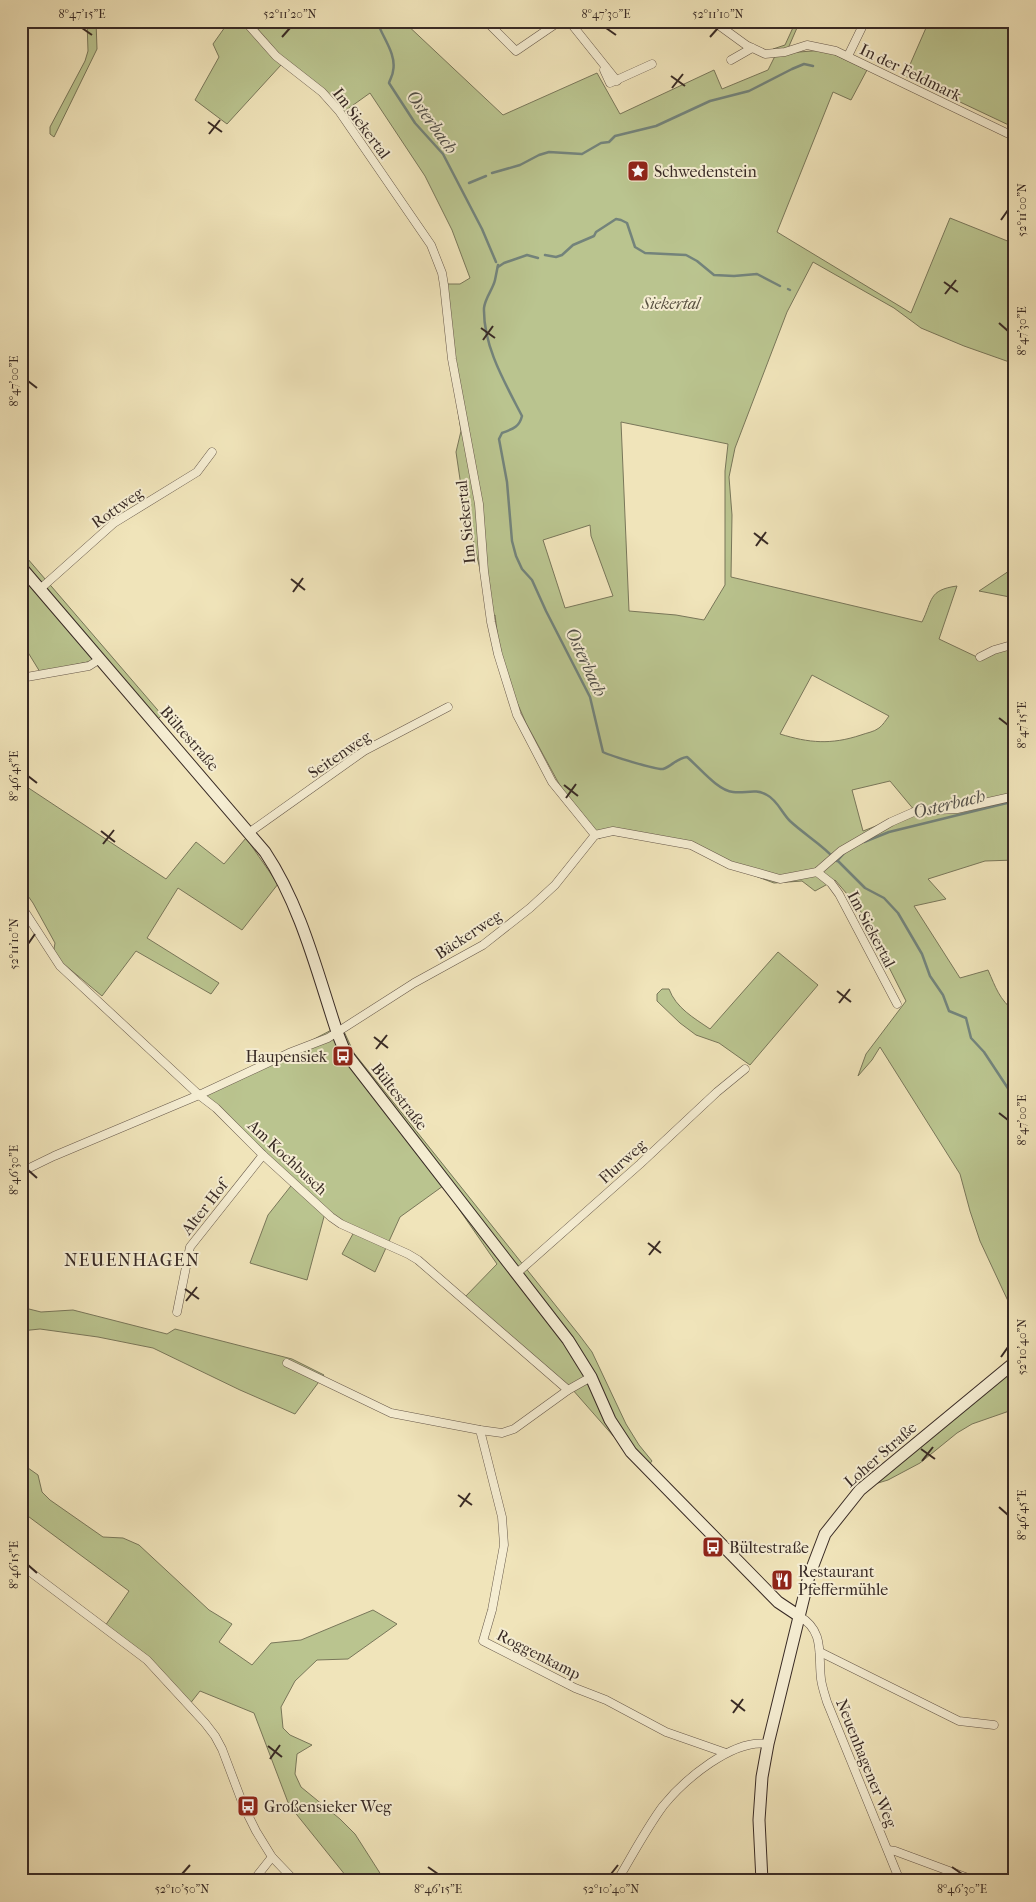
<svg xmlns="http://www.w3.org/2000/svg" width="1036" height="1902" font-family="'IM FELL French Canon',serif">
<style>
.green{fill:#bac48f;stroke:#79775a;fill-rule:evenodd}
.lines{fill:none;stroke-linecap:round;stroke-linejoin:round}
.stream{stroke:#73837b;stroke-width:2.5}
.street-casing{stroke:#66584a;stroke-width:9}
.secondary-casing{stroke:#382a25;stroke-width:13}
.street{stroke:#f5edd2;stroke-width:8}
.secondary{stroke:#f5edd2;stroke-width:11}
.ticks{fill:none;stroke:#382a25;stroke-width:2}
.labels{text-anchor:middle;stroke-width:4;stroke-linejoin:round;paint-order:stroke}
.street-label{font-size:16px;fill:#382a25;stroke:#f5edd2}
.poi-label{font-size:16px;fill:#382a25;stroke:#f5edd2;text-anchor:start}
.park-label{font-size:16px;font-style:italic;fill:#585040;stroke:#f5edd2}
.water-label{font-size:18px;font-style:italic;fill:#514f49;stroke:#f5edd2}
.neighbourhood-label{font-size:18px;letter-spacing:1px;fill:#382a25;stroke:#f5edd2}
.neatline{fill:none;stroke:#382a25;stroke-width:2}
.ticks-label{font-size:12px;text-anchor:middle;fill:#382a25}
</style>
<rect width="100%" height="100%" fill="#f0e4ba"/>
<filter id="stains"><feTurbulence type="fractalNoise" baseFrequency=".004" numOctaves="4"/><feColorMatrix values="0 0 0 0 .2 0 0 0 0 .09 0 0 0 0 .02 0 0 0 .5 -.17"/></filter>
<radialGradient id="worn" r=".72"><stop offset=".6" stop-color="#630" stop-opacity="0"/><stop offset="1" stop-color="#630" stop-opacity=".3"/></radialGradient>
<!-- green -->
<g class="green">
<polygon points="87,21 96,21 97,49 54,137 50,134 50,127 85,61 88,51"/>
<path d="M 223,21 L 403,21 L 503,115 L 597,73 L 620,114 L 714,70 L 722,89 L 768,70 L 775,56 L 773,49 L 785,45 L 796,21 L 800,21 L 786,53 L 825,50 L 867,70 L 851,100 L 833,92 L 777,232 L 911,313 L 950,218 L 1015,244 L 1015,364 L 964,346 L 921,328 L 894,308 L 813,262 L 787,312 L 735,448 L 729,477 L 732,515 L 731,577 L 922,622 C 933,600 928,590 957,586 L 939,639 L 977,657 L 1015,643 L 1015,860 L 985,861 L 928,879 L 946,899 L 914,906 L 960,978 L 988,970 C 996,988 999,999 1015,1012 L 1015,1311 L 1008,1301 L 980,1241 L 970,1211 L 960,1174 L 880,1047 L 872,1060 L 858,1076 L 866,1054 L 906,1001 L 859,908 L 835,880 L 815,891 L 802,881 L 774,883 L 734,868 L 689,845 L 605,834 L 599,839 L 577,811 L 558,782 L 526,723 L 509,684 L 498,639 L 495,615 L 488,620 L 481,574 L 461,486 L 456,452 L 461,431 L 450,359 L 442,284 L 460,284 L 470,278 L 452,230 L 425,176 L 370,93 L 342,113 L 314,85 L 281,65 L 227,124 L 195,100 L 219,57 L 213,44 L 225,27 ZM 621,422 L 728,444 L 725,471 L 725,585 L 704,620 L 676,615 L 629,611 ZM 590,525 L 591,536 L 613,596 L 565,608 L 543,540 ZM 812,675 L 889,716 C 886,720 883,725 879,728 C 874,732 866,733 861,735 C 831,745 809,743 780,734 ZM 890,781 L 915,811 L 863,831 L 852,790 Z"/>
<polygon points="929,21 1015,21 1015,128 905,76"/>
<polygon points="1015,543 1015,598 979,591 1009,571"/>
<polygon points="21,551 162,715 152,725 97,660 40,672 21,641 21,599 28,585 21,577"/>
<polygon points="21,783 166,879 196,842 224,864 246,838 278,884 242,930 178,888 147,938 219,983 211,994 136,951 102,996 53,955 55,943 33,903 21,886"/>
<path d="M 778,952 L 818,985 L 750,1065 L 719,1043 L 696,1035 L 680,1023 L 657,1001 L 657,994 L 662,989 L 669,989 C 676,1008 694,1018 710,1029 Z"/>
<polygon points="341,1025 354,1053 580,1336 592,1352 626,1424 639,1445 652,1461 644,1471 572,1389 464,1298 497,1264 443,1186 400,1217 375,1272 342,1254 354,1232 325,1213 307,1280 250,1263 268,1215 294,1182 203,1097"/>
<polygon points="21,1307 41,1312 73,1310 167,1334 175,1329 292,1359 324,1375 295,1414 240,1390 153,1348 98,1337 40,1329 21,1331"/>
<polygon points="1015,1357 1015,1409 972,1424 957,1433 920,1463 888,1480 858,1489"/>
<polygon points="21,1463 38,1475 42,1492 50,1500 103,1537 123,1538 139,1545 209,1610 232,1624 219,1642 252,1665 271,1643 301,1640 373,1610 397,1624 348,1659 317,1660 295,1681 281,1707 283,1728 290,1735 312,1745 297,1754 295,1774 301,1787 340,1819 355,1834 385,1881 350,1881 289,1805 254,1713 200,1691 189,1705 147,1660 105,1626 129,1591 21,1511"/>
</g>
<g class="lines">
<!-- stream -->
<g class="stream">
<path d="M 377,21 C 382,37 397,54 393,71 C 393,75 390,79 389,83 L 415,123 L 443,154 L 482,229 L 496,262"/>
<polyline points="492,173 520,165 539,155 549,152 582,154 601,143 609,142 615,136 656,126 710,101 749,91 792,69 804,64 813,66"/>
<polyline points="469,183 486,176"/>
<polyline points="545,255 556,257 562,255 573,245 594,236 596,232 616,219 621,220 627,223 635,247 645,253 686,255 697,261 714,275 734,276 757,274 780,286"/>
<path d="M 498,265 C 497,270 496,275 495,280 C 493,289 485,298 484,308 C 483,346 505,383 522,416 C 519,428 512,429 502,433 L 499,439 L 507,482 L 512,541 L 516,556 L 522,569 L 532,580 L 546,611 L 590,697 L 603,752 C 611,756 656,770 663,769 C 672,766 677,758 687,757 C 699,767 718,791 733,792 C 745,794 755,788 767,795 C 777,800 782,813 790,821 C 805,835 823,845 837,861 L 846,851"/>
<polyline points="498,267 504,263 527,255 538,258"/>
<polyline points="788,289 790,290"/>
<polyline points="864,842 889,832 1015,801"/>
<polyline points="838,861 865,888 884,898 898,913 922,954 930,976 943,995 949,1011 966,1018 971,1038 984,1052 1015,1099"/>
</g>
<!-- street casing -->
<g class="street-casing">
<g id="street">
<polyline points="245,21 276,56 322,92 339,111 431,245 442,273 444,285 452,359 479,504 484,571 491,622 498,654 517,715 552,782 595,835"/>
<polyline points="486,21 516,51 560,21"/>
<polyline points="569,21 617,81"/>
<polyline points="713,21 746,45 765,54 785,52 807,45 836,51 1015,137"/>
<polyline points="848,56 865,21"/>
<polyline points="731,60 752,48"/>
<polyline points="604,70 610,83 652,64"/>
<polyline points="40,589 114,523 197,472 212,452"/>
<polyline points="980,657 994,650 1015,644"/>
<polyline points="21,678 89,666 100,659"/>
<polyline points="250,832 364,751 448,707"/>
<polyline points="595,835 613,831 691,845 730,865 780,879 817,872 841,851 891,822 916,811 957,809 1015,796"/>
<polyline points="817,872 831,883 839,894 897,1004"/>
<polyline points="21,906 60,966 199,1095 216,1108 263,1155 331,1217 341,1224 408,1254 418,1260 568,1390"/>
<polyline points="21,1172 54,1156 199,1095 289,1053 328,1038 414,983 483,945 530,908 555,885 595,835"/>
<polyline points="517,1273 640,1164 717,1092 745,1069"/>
<polyline points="177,1312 190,1247 263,1155"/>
<polyline points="287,1363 391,1413 480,1430 502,1433 514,1429 568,1390 591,1377"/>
<polyline points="480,1430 502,1517 504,1545 492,1610 483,1641 575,1688 606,1700 666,1732 726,1753"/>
<polyline points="21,1565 147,1660 205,1723 215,1736 222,1749 244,1807 256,1831 272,1857 295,1881"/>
<path d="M 799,1616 C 825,1631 818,1654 821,1679 C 822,1687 825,1695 827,1702 L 900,1881"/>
<polyline points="820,1652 959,1721 994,1725"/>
<polyline points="888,1850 895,1851 976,1881"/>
<polyline points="253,1881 272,1857"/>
<path d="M 617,1881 C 632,1856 646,1829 663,1806 C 684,1780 733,1738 768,1744"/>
</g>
</g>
<!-- secondary casing -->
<g class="secondary-casing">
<g id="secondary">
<path d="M 21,567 L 265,852 C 301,906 317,972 337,1032 L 345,1052 L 568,1340 L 591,1377 L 610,1420 L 631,1452 L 778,1602 L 799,1616"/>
<polyline points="762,1881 759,1820 762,1777 768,1744 809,1576 825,1534 860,1490 1015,1362"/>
</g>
</g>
<!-- street -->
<use href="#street" class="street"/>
<!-- secondary -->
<use href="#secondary" class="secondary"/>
</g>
<!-- ticks -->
<path class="ticks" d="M 82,28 L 92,35M 606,28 L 616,35M 282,37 L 290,28M 710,37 L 718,28M 671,76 L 685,86M 672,88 L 683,74M 208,122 L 222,132M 209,134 L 220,120M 1001,220 L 1008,210M 944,282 L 958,292M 945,294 L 956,280M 999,323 L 1008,331M 481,328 L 495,338M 483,340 L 493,326M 28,381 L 37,388M 754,533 L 768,544M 756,546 L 766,532M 291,579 L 305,590M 293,592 L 303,578M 999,718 L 1008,725M 28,776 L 37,783M 564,785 L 578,796M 566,798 L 576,784M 101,831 L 115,842M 103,844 L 114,830M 28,944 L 35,934M 837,991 L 851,1002M 839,1003 L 850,989M 374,1037 L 388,1048M 376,1049 L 387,1035M 999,1113 L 1008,1120M 28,1170 L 37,1178M 648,1243 L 661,1253M 649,1255 L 660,1241M 185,1289 L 199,1299M 186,1301 L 197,1287M 1001,1357 L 1008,1347M 921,1449 L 935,1459M 922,1461 L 933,1447M 458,1495 L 472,1505M 460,1507 L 470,1493M 999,1507 L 1008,1515M 28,1565 L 37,1573M 731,1700 L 745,1711M 733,1713 L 743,1699M 268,1746 L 282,1757M 270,1759 L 280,1745M 428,1867 L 438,1874M 952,1867 L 962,1874M 182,1874 L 190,1865M 611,1874 L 618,1865"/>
<!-- icons -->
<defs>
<g id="sight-square" transform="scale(1.125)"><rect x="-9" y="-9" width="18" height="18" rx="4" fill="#8f2418" stroke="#f5edd2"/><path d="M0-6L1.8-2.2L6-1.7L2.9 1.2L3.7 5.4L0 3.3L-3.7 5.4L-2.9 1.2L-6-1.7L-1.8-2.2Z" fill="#fff"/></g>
<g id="bus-square" transform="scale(1.125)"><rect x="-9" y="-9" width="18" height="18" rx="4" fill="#8f2418" stroke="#f5edd2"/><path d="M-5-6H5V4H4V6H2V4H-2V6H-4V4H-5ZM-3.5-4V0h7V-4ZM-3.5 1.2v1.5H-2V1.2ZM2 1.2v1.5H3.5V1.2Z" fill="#fff"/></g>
<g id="restaurant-square" transform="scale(1.125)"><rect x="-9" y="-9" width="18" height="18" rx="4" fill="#8f2418" stroke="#f5edd2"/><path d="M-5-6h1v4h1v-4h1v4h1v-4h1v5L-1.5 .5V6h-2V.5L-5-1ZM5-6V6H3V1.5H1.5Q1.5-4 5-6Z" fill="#fff"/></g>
</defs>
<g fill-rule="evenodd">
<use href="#sight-square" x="638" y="171"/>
<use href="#bus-square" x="343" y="1056"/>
<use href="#bus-square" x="713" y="1547"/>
<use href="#restaurant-square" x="782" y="1580"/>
<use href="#bus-square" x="248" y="1806"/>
</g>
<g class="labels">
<!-- street labels -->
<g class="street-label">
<text transform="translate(911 72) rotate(26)" y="6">In der Feldmark</text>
<text transform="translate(362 123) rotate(53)" y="6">Im Siekertal</text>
<text transform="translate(117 507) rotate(-35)" y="6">Rottweg</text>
<text transform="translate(465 522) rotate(-96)" y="6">Im Siekertal</text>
<text transform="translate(190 738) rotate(49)" y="6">Bültestraße</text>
<text transform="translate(339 754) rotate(-34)" y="6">Seitenweg</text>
<text transform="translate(872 929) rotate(62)" y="6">Im Siekertal</text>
<text transform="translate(468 934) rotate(-33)" y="6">Bäckerweg</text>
<text transform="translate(400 1096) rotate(52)" y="6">Bültestraße</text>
<text transform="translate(288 1157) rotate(43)" y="6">Am Kochbusch</text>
<text transform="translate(622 1161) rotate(-42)" y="6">Flurweg</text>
<text transform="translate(204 1207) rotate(-52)" y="6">Alter Hof</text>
<text transform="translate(880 1454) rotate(-41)" y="6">Loher Straße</text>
<text transform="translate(539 1654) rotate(27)" y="6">Roggenkamp</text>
<text transform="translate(867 1763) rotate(68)" y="6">Neuenhagener Weg</text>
</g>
<!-- poi labels -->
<g class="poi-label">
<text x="654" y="177">Schwedenstein</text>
<text x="327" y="1062" text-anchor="end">Haupensiek</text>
<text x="729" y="1553">Bültestraße</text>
<text x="798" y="1577">Restaurant<tspan x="798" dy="18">Pfeffermühle</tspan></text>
<text x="264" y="1812">Großensieker Weg</text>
</g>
<!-- park labels -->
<g class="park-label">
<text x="671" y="309">Siekertal</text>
</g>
<!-- water labels -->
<g class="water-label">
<text transform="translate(432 122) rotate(54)" y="6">Osterbach</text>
<text transform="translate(586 662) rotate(65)" y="6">Osterbach</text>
<text transform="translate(949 804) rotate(-14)" y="6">Osterbach</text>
</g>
<!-- neighbourhood labels -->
<g class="neighbourhood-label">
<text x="132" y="1266">NEUENHAGEN</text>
</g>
</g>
<!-- margin -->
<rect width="1036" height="1902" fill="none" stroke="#f0e4ba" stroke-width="55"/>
<rect x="28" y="28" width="980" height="1846" class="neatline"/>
<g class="ticks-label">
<text x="82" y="18">8°47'15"E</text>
<text x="290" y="18">52°11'20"N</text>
<text x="606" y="18">8°47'30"E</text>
<text x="718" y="18">52°11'10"N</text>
<text transform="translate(1022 210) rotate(-90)" y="4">52°11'00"N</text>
<text transform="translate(1022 331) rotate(-90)" y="4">8°47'30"E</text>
<text transform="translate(14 381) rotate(-90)" y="4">8°47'00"E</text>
<text transform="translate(1022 725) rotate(-90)" y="4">8°47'15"E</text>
<text transform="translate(14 776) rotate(-90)" y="4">8°46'45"E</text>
<text transform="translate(14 944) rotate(-90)" y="4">52°11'10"N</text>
<text transform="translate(1022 1120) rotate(-90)" y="4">8°47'00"E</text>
<text transform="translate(14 1170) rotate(-90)" y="4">8°46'30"E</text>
<text transform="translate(1022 1347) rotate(-90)" y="4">52°10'40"N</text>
<text transform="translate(1022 1515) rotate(-90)" y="4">8°46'45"E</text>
<text transform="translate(14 1565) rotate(-90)" y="4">8°46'15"E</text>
<text x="182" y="1893">52°10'50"N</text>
<text x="438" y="1893">8°46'15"E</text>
<text x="611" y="1893">52°10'40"N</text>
<text x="962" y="1893">8°46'30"E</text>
</g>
<rect width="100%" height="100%" filter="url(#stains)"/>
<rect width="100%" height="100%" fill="url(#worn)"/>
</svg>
